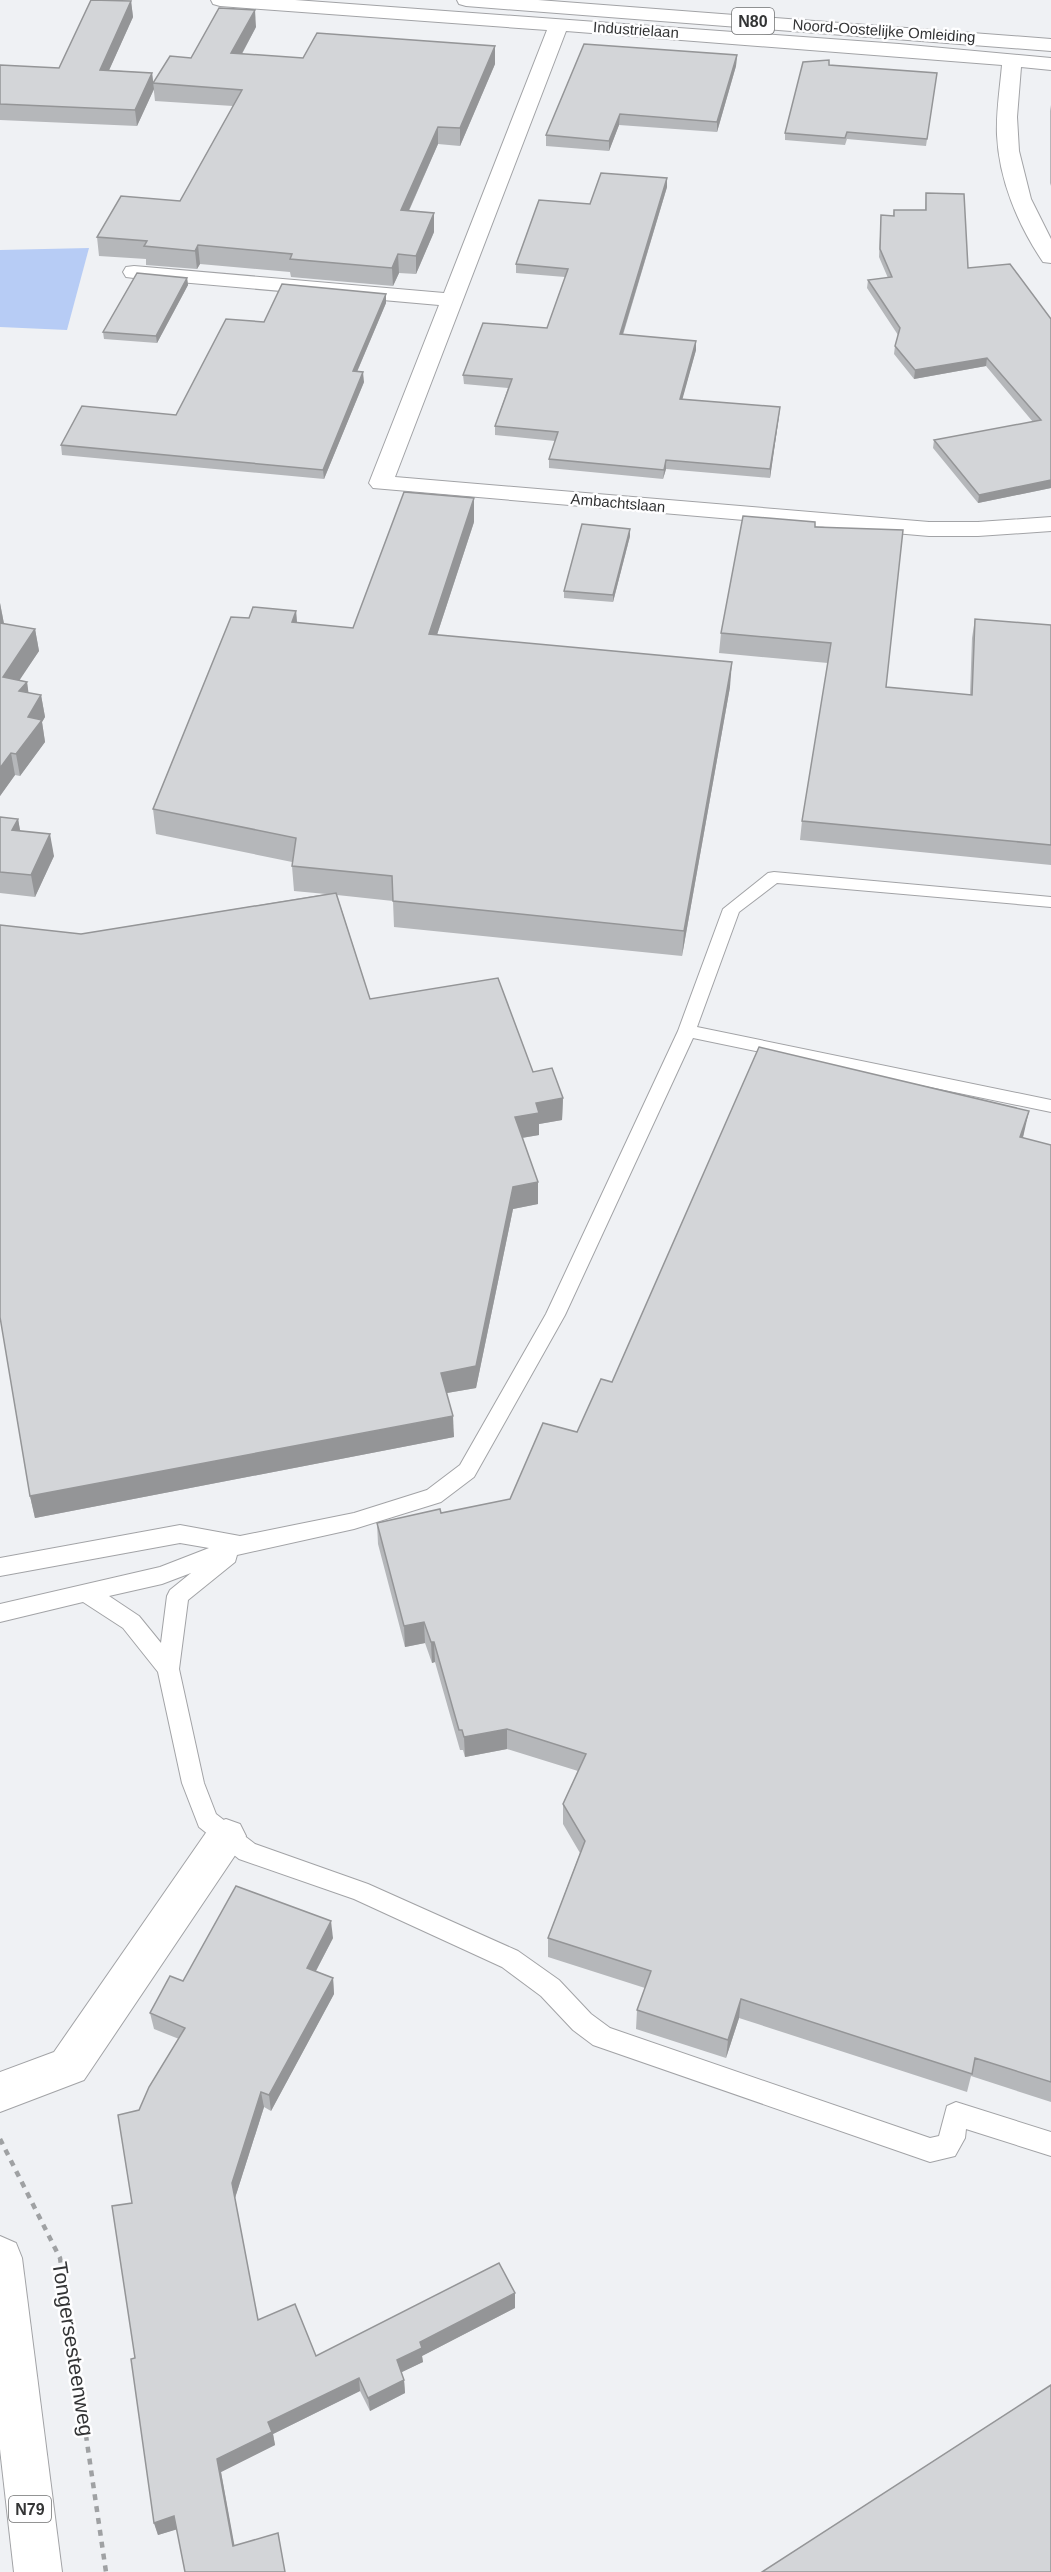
<svg xmlns="http://www.w3.org/2000/svg" width="1051" height="2572" font-family="Helvetica,sans-serif">
<style>
.green{fill:#b7ccf5}
.lines{fill:none;stroke-linecap:round;stroke-linejoin:round}
.lane-casing{stroke:#a2a3a6;stroke-width:2}
.street-casing{stroke:#a2a3a6;stroke-width:2}
.primary-casing{stroke:#a2a3a6;stroke-width:2}
.path{stroke:#9fa1a3;stroke-width:4.5;stroke-dasharray:6 6;stroke-linecap:butt}
.lane{fill:#fff;fill-rule:evenodd}
.street{fill:#fff;fill-rule:evenodd}
.primary{fill:#fff;fill-rule:evenodd}
.wall{fill:#b5b7ba}
.shaded-wall{fill:#949597}
.building{fill:#d3d5d8;stroke:#949597;stroke-width:1.5}
.labels{text-anchor:middle;stroke-width:5;stroke-linejoin:round;paint-order:stroke}
.far-street-label{font-size:15px;fill:#333435;stroke:#fefeff}
.shield{fill:#fefeff;stroke:#707172;stroke-width:1.5}
.shield-label{font-size:16px;font-weight:bold;fill:#333435}
.near-street-label{font-size:21px;fill:#333435;stroke:#fefeff}
</style>
<rect width="100%" height="100%" fill="#eff1f4"/>
<!-- green -->
<polygon class="green" points="89,248 67,330 0,327 0,250"/>
<g class="lines">
<!-- lane casing -->
<g class="lane-casing">
<path id="lane" d="M 774,872 L 1051,897 L 1051,907 L 777,883 L 739,912 L 697,1027 L 1051,1100 L 1051,1112 L 693,1038 L 565,1315 L 474,1477 L 441,1502 L 354,1529 L 237,1555 L 235,1562 L 188,1600 L 179,1669 L 204,1783 L 216,1814 L 255,1844 L 368,1884 L 518,1951 L 559,1980 L 591,2014 L 610,2028 L 930,2138 L 939,2136 L 947,2106 L 956,2102 L 1051,2132 L 1051,2156 L 966,2129 L 965,2138 L 955,2156 L 930,2162 L 593,2045 L 573,2030 L 541,1996 L 502,1967 L 354,1899 L 239,1859 L 199,1827 L 182,1783 L 158,1672 L 123,1628 L 83,1602 L 0,1622 L 0,1604 L 160,1567 L 209,1548 L 180,1543 L 0,1576 L 0,1558 L 180,1525 L 240,1536 L 354,1513 L 427,1490 L 460,1465 L 546,1314 L 678,1031 L 723,909 L 768,873 ZM 191,1573 L 170,1590 L 167,1596 L 161,1643 L 139,1616 L 109,1596 L 162,1584 Z"/>
</g>
<!-- street casing -->
<g class="street-casing">
<g id="street">
<path d="M 211,0 L 295,0 L 899,44 L 1051,58 L 1051,70 L 1021,67 L 1017,117 L 1019,151 L 1031,199 L 1051,239 L 1051,263 L 1043,262 C 1018,225 999,180 997,135 C 996,112 1000,88 1002,65 L 566,31 L 395,477 L 929,522 L 978,522 L 1051,517 L 1051,531 L 978,536 L 929,536 L 373,488 L 369,483 L 439,305 L 134,278 L 126,277 L 123,272 L 126,267 L 134,266 L 444,293 L 547,30 L 220,6 L 213,4 Z"/>
<polygon points="226,1819 240,1824 246,1836 240,1848 84,2080 0,2112 0,2072 54,2052 212,1824"/>
</g>
</g>
<!-- primary casing -->
<g class="primary-casing">
<g id="primary">
<polygon points="457,0 538,0 1051,39 1051,51 466,6 459,4"/>
<polygon points="0,2236 16,2243 22,2258 62,2572 14,2572 0,2449"/>
</g>
</g>
<!-- path -->
<polyline class="path" points="0,2139 60,2258 106,2572"/>
<!-- lane -->
<use href="#lane" class="lane"/>
<!-- street -->
<use href="#street" class="street"/>
<!-- primary -->
<use href="#primary" class="primary"/>
</g>
<!-- wall -->
<g class="wall">
<polygon points="131,1 133,17 109,70 152,73 154,89 137,126 0,120 0,65 59,68"/>
<polygon points="256,27 242,54 303,58 495,46 495,64 460,146 438,144 409,211 434,213 434,232 416,274 399,273 393,286 291,277 290,272 200,264 197,269 146,265 146,259 99,256 97,237 180,201 233,106 155,101 153,83 191,58"/>
<polygon points="737,55 736,66 717,132 619,125 609,151 546,146 546,135"/>
<polygon points="829,65 937,73 926,146 847,139 845,145 785,140 785,133"/>
<polygon points="1051,105 1051,186 1050,183 1050,111"/>
<polygon points="667,187 623,335 696,341 696,350 682,399 779,416 770,478 666,469 663,479 549,468 549,459 555,441 495,435 495,426 508,388 464,384 463,375 547,328 565,277 516,273 516,264 590,204"/>
<polygon points="926,193 968,268 1051,319 1051,488 978,503 933,448 934,440 1033,422 986,366 914,379 894,354 895,346 898,335 867,288 868,280 888,278 879,257 881,215 893,216 894,210 925,210"/>
<polygon points="187,278 188,285 157,343 104,339 103,332"/>
<polygon points="386,294 386,303 357,372 364,382 324,479 62,455 61,445 176,415 264,322"/>
<polygon points="474,522 437,635 730,687 682,956 394,927 393,901 337,895 370,999 533,1072 563,1098 562,1120 539,1124 539,1135 522,1138 538,1204 513,1209 476,1388 447,1393 454,1437 35,1518 30,1496 81,934 326,894 294,891 292,866 292,862 156,834 153,809 249,618 296,611 297,623 353,628"/>
<polygon points="815,527 886,687 970,695 972,638 975,619 1051,625 1051,865 800,840 802,821 828,663 719,653 721,633"/>
<polygon points="630,529 630,536 613,602 564,598 564,591"/>
<polygon points="0,603 4,624 35,629 39,651 19,680 27,682 28,693 41,695 45,717 42,722 45,742 20,776 15,775 0,796"/>
<polygon points="0,817 18,819 20,830 54,856 35,897 0,893"/>
<polygon points="1024,1133 1023,1138 1051,1145 1051,2102 971,2076 967,2092 739,2018 726,2058 636,2029 637,2010 645,1988 548,1957 548,1938 580,1853 563,1824 563,1804 578,1771 507,1749 465,1757 463,1750 460,1750 435,1662 432,1663 425,1643 405,1647 378,1544 377,1523 441,1513 510,1499 577,1432 612,1382"/>
<polygon points="333,1938 316,1971 333,1978 334,1994 271,2111 264,2107 235,2198 258,2320 316,2356 515,2308 422,2356 423,2362 401,2372 404,2380 405,2393 370,2411 360,2391 273,2434 275,2445 221,2472 234,2546 286,2572 177,2529 158,2535 154,2523 135,2358 132,2203 139,2110 179,2039 154,2029 150,2013 183,1981"/>
</g>
<!-- shaded-wall -->
<g class="shaded-wall">
<polygon points="131,1 133,17 102,86 100,70"/>
<polygon points="255,10 256,27 233,70 231,53"/>
<polygon points="495,46 495,64 460,146 460,128"/>
<polygon points="737,55 736,66 717,132 717,122"/>
<polygon points="152,73 154,89 137,126 135,110"/>
<polygon points="620,114 619,125 609,151 609,141"/>
<polygon points="438,127 438,144 401,228 401,210"/>
<polygon points="667,178 667,187 620,343 620,334"/>
<polygon points="434,213 434,232 416,274 416,256"/>
<polygon points="198,245 200,264 197,269 195,251"/>
<polygon points="398,254 399,273 393,286 392,268"/>
<polygon points="187,278 188,285 157,343 156,336"/>
<polygon points="386,294 386,303 353,381 353,371"/>
<polygon points="696,341 696,350 680,408 680,399"/>
<polygon points="987,358 986,366 914,379 915,370"/>
<polygon points="363,372 364,382 324,479 323,470"/>
<polygon points="780,407 779,416 770,478 770,469"/>
<polygon points="666,460 666,469 663,479 664,470"/>
<polygon points="1051,480 1051,488 978,503 979,495"/>
<polygon points="474,498 474,522 429,659 429,634"/>
<polygon points="630,529 630,536 613,602 613,595"/>
<polygon points="0,603 4,624 0,629"/>
<polygon points="296,611 298,636 292,622"/>
<polygon points="35,629 39,651 7,699 3,677"/>
<polygon points="732,662 730,687 682,956 684,931"/>
<polygon points="27,682 30,703 19,691"/>
<polygon points="41,695 45,717 42,722 45,742 20,776 16,754 28,717"/>
<polygon points="11,753 15,775 0,796 0,768"/>
<polygon points="18,819 22,841 12,830"/>
<polygon points="50,834 54,856 35,897 31,875"/>
<polygon points="563,1098 562,1120 539,1124 539,1135 515,1139 515,1117 536,1103"/>
<polygon points="1029,1111 1024,1133 1016,1159 1020,1137"/>
<polygon points="538,1182 538,1204 513,1209 476,1388 441,1394 441,1373 513,1187"/>
<polygon points="453,1416 454,1437 35,1518 30,1496"/>
<polygon points="424,1622 425,1643 405,1647 404,1626"/>
<polygon points="431,1642 434,1642 435,1662 432,1663"/>
<polygon points="507,1729 507,1749 465,1757 464,1737"/>
<polygon points="331,1921 333,1938 309,1984 307,1968"/>
<polygon points="333,1978 334,1994 271,2111 269,2095"/>
<polygon points="741,1999 739,2018 726,2058 728,2040"/>
<polygon points="261,2092 264,2107 235,2198 232,2183"/>
<polygon points="515,2293 515,2308 422,2356 423,2362 398,2374 397,2360 420,2342"/>
<polygon points="359,2378 360,2391 273,2434 275,2445 221,2472 237,2559 233,2546 217,2459 268,2422"/>
<polygon points="404,2380 405,2393 370,2411 368,2398"/>
<polygon points="174,2516 178,2529 158,2535 154,2523"/>
</g>
<!-- building -->
<g class="building">
<polygon points="91,0 131,1 100,70 152,73 135,110 0,104 0,65 59,68"/>
<polygon points="219,8 255,10 231,53 303,58 317,33 495,46 460,128 438,127 401,210 434,213 416,256 398,254 392,268 290,259 292,254 198,245 195,251 144,246 147,241 97,237 121,196 180,201 242,90 153,83 170,56 191,58"/>
<polygon points="584,44 737,55 717,122 620,114 609,141 546,135"/>
<polygon points="829,60 829,65 937,73 927,139 847,132 845,138 785,133 803,62"/>
<polygon points="601,173 667,178 620,334 696,341 680,399 780,407 770,469 666,460 664,470 549,459 558,432 495,426 512,379 463,375 483,323 547,328 568,269 516,264 539,200 590,204"/>
<polygon points="926,193 964,194 968,268 1010,264 1051,319 1051,480 979,495 934,440 1041,420 987,358 915,370 895,346 900,328 868,280 892,277 880,249 881,215 894,216 894,210 926,210"/>
<polygon points="137,273 187,278 156,336 103,332"/>
<polygon points="282,284 386,294 353,371 363,372 323,470 61,445 82,406 176,415 226,319 264,322"/>
<polygon points="404,492 474,498 429,634 732,662 684,931 393,901 392,876 292,866 296,838 153,809 231,617 249,618 253,607 296,611 292,622 353,628"/>
<polygon points="743,516 815,522 815,527 903,530 886,687 972,695 975,619 1051,625 1051,845 802,821 831,643 721,633"/>
<polygon points="582,524 630,529 613,595 564,591"/>
<polygon points="0,623 35,629 3,677 27,682 19,691 41,695 28,717 42,720 16,754 11,753 0,768"/>
<polygon points="0,817 18,819 12,830 50,834 31,875 0,872"/>
<polygon points="336,893 370,999 498,978 533,1072 552,1068 563,1098 536,1103 539,1113 515,1117 538,1182 513,1187 476,1366 441,1373 453,1416 30,1496 0,1317 0,925 81,934"/>
<polygon points="759,1047 1029,1111 1020,1137 1051,1145 1051,2082 975,2058 972,2074 741,1999 728,2040 637,2010 651,1971 548,1938 585,1841 563,1804 586,1754 507,1729 464,1737 462,1730 459,1730 434,1642 431,1642 424,1622 404,1626 377,1523 440,1509 441,1513 510,1499 543,1423 577,1432 601,1379 612,1382"/>
<polygon points="236,1886 331,1921 307,1968 333,1978 269,2095 261,2092 232,2183 258,2320 295,2304 316,2356 499,2263 515,2293 420,2342 422,2348 397,2360 404,2380 368,2398 359,2378 268,2422 272,2432 217,2459 233,2546 278,2533 285,2572 185,2572 174,2516 154,2523 131,2359 135,2358 112,2206 132,2203 118,2115 139,2110 149,2087 185,2028 150,2013 170,1976 183,1981"/>
<polygon points="1051,2385 1051,2572 762,2572"/>
</g>
<g class="labels">
<!-- far-street labels -->
<g class="far-street-label">
<text transform="translate(636 30) rotate(4)" y="5">Industrielaan</text>
<text transform="translate(884 31) rotate(4)" y="5">Noord-Oostelijke Omleiding</text>
<text transform="translate(618 503) rotate(5)" y="5">Ambachtslaan</text>
</g>
<!-- shield labels -->
<g class="shield">
<rect x="732" y="8" width="42" height="26" rx="4.5"/>
<rect x="9" y="2496" width="42" height="26" rx="4.5"/>
</g>
<g class="shield-label">
<text x="753" y="27">N80</text>
<text x="30" y="2515">N79</text>
</g>
<!-- near-street labels -->
<g class="near-street-label">
<text transform="translate(73 2349) rotate(81)" y="7">Tongersesteenweg</text>
</g>
</g>
</svg>
